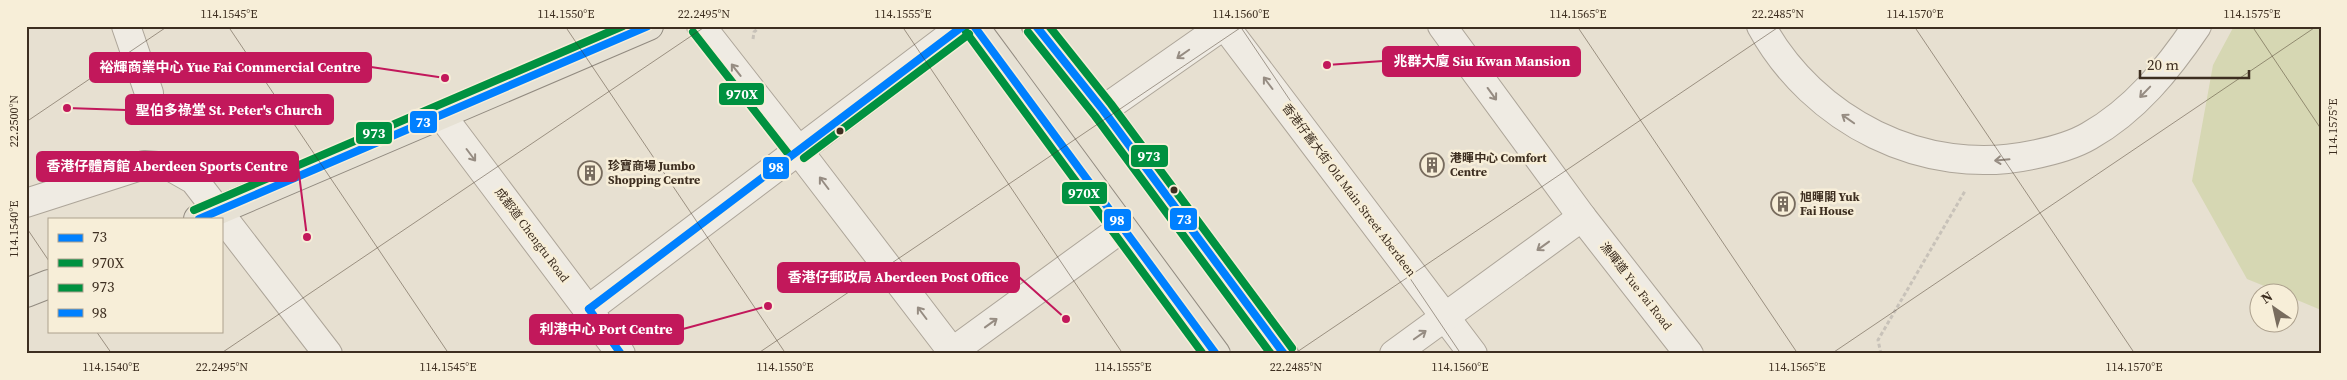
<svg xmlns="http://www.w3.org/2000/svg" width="2347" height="380" font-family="'Source Serif 4','Noto Sans TC',serif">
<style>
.green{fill:#d6d7b3}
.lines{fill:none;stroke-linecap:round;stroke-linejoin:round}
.minor-casing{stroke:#ada599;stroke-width:30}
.major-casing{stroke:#928b80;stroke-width:30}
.path{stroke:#c8c2b9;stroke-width:3;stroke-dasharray:4 2.5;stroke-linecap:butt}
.minor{stroke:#efebe3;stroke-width:28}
.major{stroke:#e6e1d4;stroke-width:28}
.bus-1-casing{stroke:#f7eed8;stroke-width:11}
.bus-2-casing{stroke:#f7eed8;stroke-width:11}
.bus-3-casing{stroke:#f7eed8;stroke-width:11}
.bus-4-casing{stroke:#f7eed8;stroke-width:11}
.bus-1{stroke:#0080ff;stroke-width:8}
.bus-2{stroke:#009140;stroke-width:8}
.bus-3{stroke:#009140;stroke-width:8}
.bus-4{stroke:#0080ff;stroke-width:8}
.oneway{stroke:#968c82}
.ticks{fill:none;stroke:#3d2e20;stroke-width:1;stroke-opacity:0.45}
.bus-dot{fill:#3d2e20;stroke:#f7eed8;stroke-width:2}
.labels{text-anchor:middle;stroke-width:5;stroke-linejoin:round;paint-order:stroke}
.poi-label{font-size:12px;font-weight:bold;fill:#3d2e20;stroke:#f7eed8;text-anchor:start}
.street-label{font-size:12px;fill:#3d2e20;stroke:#f7eed8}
.leader{fill:none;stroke:#c2185b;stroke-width:2}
.callout-dot{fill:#c2185b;stroke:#f7eed8;stroke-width:2}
.callout{fill:#c2185b;stroke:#c2185b;stroke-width:2}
.callout-label{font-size:14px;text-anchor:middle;font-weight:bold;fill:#fff}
.line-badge{stroke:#f7eed8;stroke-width:2}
.badge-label{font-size:14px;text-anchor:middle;font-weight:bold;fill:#fff}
.neatline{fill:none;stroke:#3d2e20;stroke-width:2}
.ticks-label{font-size:12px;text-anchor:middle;fill:#3d2e20}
</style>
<rect width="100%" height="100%" fill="#e7e0d1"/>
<!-- green -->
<polygon class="green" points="2234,26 2321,26 2321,310 2290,297 2290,292 2279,292 2247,279 2192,181 2213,65"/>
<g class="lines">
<!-- minor casing -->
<g class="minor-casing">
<g id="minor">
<polyline points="126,26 149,93"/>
<polyline points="701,26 798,150 954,354"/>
<polyline points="1225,26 1473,354"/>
<polyline points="1442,26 1582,217 1689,354"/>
<path d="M 1761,26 C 1813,121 1924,178 2032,155 C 2052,151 2072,146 2089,136 C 2135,110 2168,69 2197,26"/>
<polyline points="1103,110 1223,26"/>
<polyline points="442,116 621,354"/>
<polyline points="26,203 144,165 171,167 194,180 328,354"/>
<polyline points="589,309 963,26"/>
<polyline points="949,354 1122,228"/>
<polyline points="1394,354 1582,217"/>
</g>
</g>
<!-- major casing -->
<g class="major-casing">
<g id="major">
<polyline points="974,26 1216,354"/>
<polyline points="1036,26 1103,110 1284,354"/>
<polyline points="198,219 649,26"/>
<polyline points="26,293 49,284"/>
</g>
</g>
<!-- path -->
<g class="path">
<polyline points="753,39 754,32 761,26"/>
<polyline points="1881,354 1878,340 1965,191"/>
</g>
<!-- minor -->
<use href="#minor" class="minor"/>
<!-- major -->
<use href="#major" class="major"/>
<!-- bus-1 casing -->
<g class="bus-1-casing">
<g id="bus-1">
<polyline points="1036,26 1103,110 1284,354"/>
<polyline points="199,219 648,26"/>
</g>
</g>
<!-- bus-2 casing -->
<g class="bus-2-casing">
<g id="bus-2">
<polyline points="693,32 790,156"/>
<polyline points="966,32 1203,354"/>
<polyline points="1028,32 1095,116 1271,354"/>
<polyline points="804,158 969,34"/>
</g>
</g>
<!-- bus-3 casing -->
<g class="bus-3-casing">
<g id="bus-3">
<polyline points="1049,26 1111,104 1292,348"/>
<polyline points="194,210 623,26"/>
</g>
</g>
<!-- bus-4 casing -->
<g class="bus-4-casing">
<g id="bus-4">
<polyline points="974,26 1216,354"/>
<polyline points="589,309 963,26"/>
<polyline points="589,309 621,354"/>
</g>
</g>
<!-- bus-1 -->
<use href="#bus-1" class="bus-1"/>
<!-- bus-2 -->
<use href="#bus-2" class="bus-2"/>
<!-- bus-3 -->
<use href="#bus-3" class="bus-3"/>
<!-- bus-4 -->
<use href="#bus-4" class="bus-4"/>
</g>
<!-- one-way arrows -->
<defs><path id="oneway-shaft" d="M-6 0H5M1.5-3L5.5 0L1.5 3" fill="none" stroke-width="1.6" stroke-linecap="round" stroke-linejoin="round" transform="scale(1.25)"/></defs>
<g class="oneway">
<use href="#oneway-shaft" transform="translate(1183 54) rotate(145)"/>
<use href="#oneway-shaft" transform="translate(736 70) rotate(-128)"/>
<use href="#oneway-shaft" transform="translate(1268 83) rotate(-127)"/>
<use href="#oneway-shaft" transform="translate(2145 92) rotate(134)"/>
<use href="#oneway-shaft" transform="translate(1492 94) rotate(54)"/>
<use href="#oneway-shaft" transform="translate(1848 119) rotate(-145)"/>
<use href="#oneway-shaft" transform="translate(471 155) rotate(53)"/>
<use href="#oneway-shaft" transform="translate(2002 160) rotate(175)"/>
<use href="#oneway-shaft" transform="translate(824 183) rotate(-127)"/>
<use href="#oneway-shaft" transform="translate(1543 246) rotate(144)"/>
<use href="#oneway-shaft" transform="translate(922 313) rotate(-127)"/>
<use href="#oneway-shaft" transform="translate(991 323) rotate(-36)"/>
<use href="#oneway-shaft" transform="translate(1420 335) rotate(-35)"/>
</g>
<!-- ticks -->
<path class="ticks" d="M 228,26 L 449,354M 565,26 L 786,354M 902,26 L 1123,354M 1240,26 L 1461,354M 1577,26 L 1798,354M 1914,26 L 2135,354M 2252,26 L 2321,129M 26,122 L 168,26M 26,227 L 49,261M 96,331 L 112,354M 220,354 L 706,26M 757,354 L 1243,26M 1294,354 L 1780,26M 1831,354 L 2317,26"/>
<!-- icons -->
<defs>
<g id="building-ring" transform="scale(1.25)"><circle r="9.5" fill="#f7eed8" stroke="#786c5e" stroke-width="1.5"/><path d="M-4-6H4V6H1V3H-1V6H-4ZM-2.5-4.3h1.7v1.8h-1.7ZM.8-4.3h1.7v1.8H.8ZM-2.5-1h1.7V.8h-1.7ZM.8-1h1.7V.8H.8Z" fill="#786c5e"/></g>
</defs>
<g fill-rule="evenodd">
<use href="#building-ring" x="1432" y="165"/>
<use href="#building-ring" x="590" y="173"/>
<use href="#building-ring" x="1783" y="204"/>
</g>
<!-- markers -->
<g class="bus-dot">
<circle cx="840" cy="131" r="4.5"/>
<circle cx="1174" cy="190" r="4.5"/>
</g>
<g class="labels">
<!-- poi labels -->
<g class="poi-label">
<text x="1450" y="162">港暉中心 Comfort<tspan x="1450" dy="14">Centre</tspan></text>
<text x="608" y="170">珍寶商場 Jumbo<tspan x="608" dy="14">Shopping Centre</tspan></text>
<text x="1800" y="201">旭暉閣 Yuk<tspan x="1800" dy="14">Fai House</tspan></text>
</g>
<!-- street labels -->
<g class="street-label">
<text transform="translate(1349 190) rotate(53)" y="4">香港仔舊大街 Old Main Street Aberdeen</text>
<text transform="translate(532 235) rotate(53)" y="4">成都道 Chengtu Road</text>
<text transform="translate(1636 286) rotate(52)" y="4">漁暉道 Yue Fai Road</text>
</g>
</g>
<!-- callouts -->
<path class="leader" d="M1327 65L1383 61M445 78L371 67M67 108L126 110M307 237L298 166M1066 319L1019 277M768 306L683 329"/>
<g class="callout-dot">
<circle cx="1327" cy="65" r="5"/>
<circle cx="445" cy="78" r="5"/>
<circle cx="67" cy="108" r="5"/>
<circle cx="307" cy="237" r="5"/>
<circle cx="1066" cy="319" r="5"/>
<circle cx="768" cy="306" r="5"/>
</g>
<g class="callout">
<rect x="1383" y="47" width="197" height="29" rx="5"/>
<rect x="90" y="53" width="281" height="29" rx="5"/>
<rect x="126" y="95" width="207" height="29" rx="5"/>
<rect x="37" y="152" width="261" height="29" rx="5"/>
<rect x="778" y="263" width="241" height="29" rx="5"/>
<rect x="530" y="315" width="153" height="29" rx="5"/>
</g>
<g class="callout-label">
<text x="1482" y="66">兆群大廈 Siu Kwan Mansion</text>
<text x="230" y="72">裕輝商業中心 Yue Fai Commercial Centre</text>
<text x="229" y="115">聖伯多祿堂 St. Peter's Church</text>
<text x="167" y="171">香港仔體育館 Aberdeen Sports Centre</text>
<text x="898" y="282">香港仔郵政局 Aberdeen Post Office</text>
<text x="606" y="334">利港中心 Port Centre</text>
</g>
<g class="line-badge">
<rect x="718" y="82" width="47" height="24" rx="5" fill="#009140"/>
<rect x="409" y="110" width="29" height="24" rx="5" fill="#0080ff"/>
<rect x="355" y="121" width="38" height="24" rx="5" fill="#009140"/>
<rect x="1130" y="144" width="39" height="24" rx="5" fill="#009140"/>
<rect x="762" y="156" width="28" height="24" rx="5" fill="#0080ff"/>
<rect x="1061" y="181" width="47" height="24" rx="5" fill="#009140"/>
<rect x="1169" y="207" width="29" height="24" rx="5" fill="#0080ff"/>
<rect x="1103" y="208" width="29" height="24" rx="5" fill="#0080ff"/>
</g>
<g class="badge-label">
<text x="742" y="99">970X</text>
<text x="423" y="127">73</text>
<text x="374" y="138">973</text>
<text x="1149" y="161">973</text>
<text x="776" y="172">98</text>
<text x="1084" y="198">970X</text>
<text x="1184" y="224">73</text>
<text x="1117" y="225">98</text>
</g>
<!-- border -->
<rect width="2347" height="380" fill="none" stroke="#f7eed8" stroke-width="55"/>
<!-- legend -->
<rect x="48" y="218" width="175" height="115" fill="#f7eed8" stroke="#ada18e"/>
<rect x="58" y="234" width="25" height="8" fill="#0080ff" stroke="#ada18e"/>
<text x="92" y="242" font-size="15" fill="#3d2e20">73</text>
<rect x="58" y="259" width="25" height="8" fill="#009140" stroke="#ada18e"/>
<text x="92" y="268" font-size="15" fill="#3d2e20">970X</text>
<rect x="58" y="284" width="25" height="8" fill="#009140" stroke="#ada18e"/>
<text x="92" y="292" font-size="15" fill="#3d2e20">973</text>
<rect x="58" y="309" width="25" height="8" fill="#0080ff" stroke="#ada18e"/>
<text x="92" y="318" font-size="15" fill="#3d2e20">98</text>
<!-- north arrow -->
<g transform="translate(2274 308) rotate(326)"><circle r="24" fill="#f7eed8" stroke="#ada18e"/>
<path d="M0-4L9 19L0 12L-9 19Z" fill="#786c5e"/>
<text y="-8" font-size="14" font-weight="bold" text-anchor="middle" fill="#3d2e20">N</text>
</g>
<!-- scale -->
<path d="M2140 70v8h109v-8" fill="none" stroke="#3d2e20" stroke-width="2.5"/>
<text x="2147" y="70" font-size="15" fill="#3d2e20" stroke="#f7eed8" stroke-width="4" paint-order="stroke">20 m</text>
<rect x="28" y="28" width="2292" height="324" class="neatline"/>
<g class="ticks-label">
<text x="229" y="18">114.1545°E</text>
<text x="566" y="18">114.1550°E</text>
<text x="704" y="18">22.2495°N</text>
<text x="903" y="18">114.1555°E</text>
<text x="1241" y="18">114.1560°E</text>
<text x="1578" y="18">114.1565°E</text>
<text x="1778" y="18">22.2485°N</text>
<text x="1915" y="18">114.1570°E</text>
<text x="2252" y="18">114.1575°E</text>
<text transform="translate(14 121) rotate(-90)" y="4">22.2500°N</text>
<text transform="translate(2333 127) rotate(-90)" y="4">114.1575°E</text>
<text transform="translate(14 229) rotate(-90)" y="4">114.1540°E</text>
<text x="111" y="371">114.1540°E</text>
<text x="222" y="371">22.2495°N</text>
<text x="448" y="371">114.1545°E</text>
<text x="785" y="371">114.1550°E</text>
<text x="1123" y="371">114.1555°E</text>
<text x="1296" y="371">22.2485°N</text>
<text x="1460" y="371">114.1560°E</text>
<text x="1797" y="371">114.1565°E</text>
<text x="2134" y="371">114.1570°E</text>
</g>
</svg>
